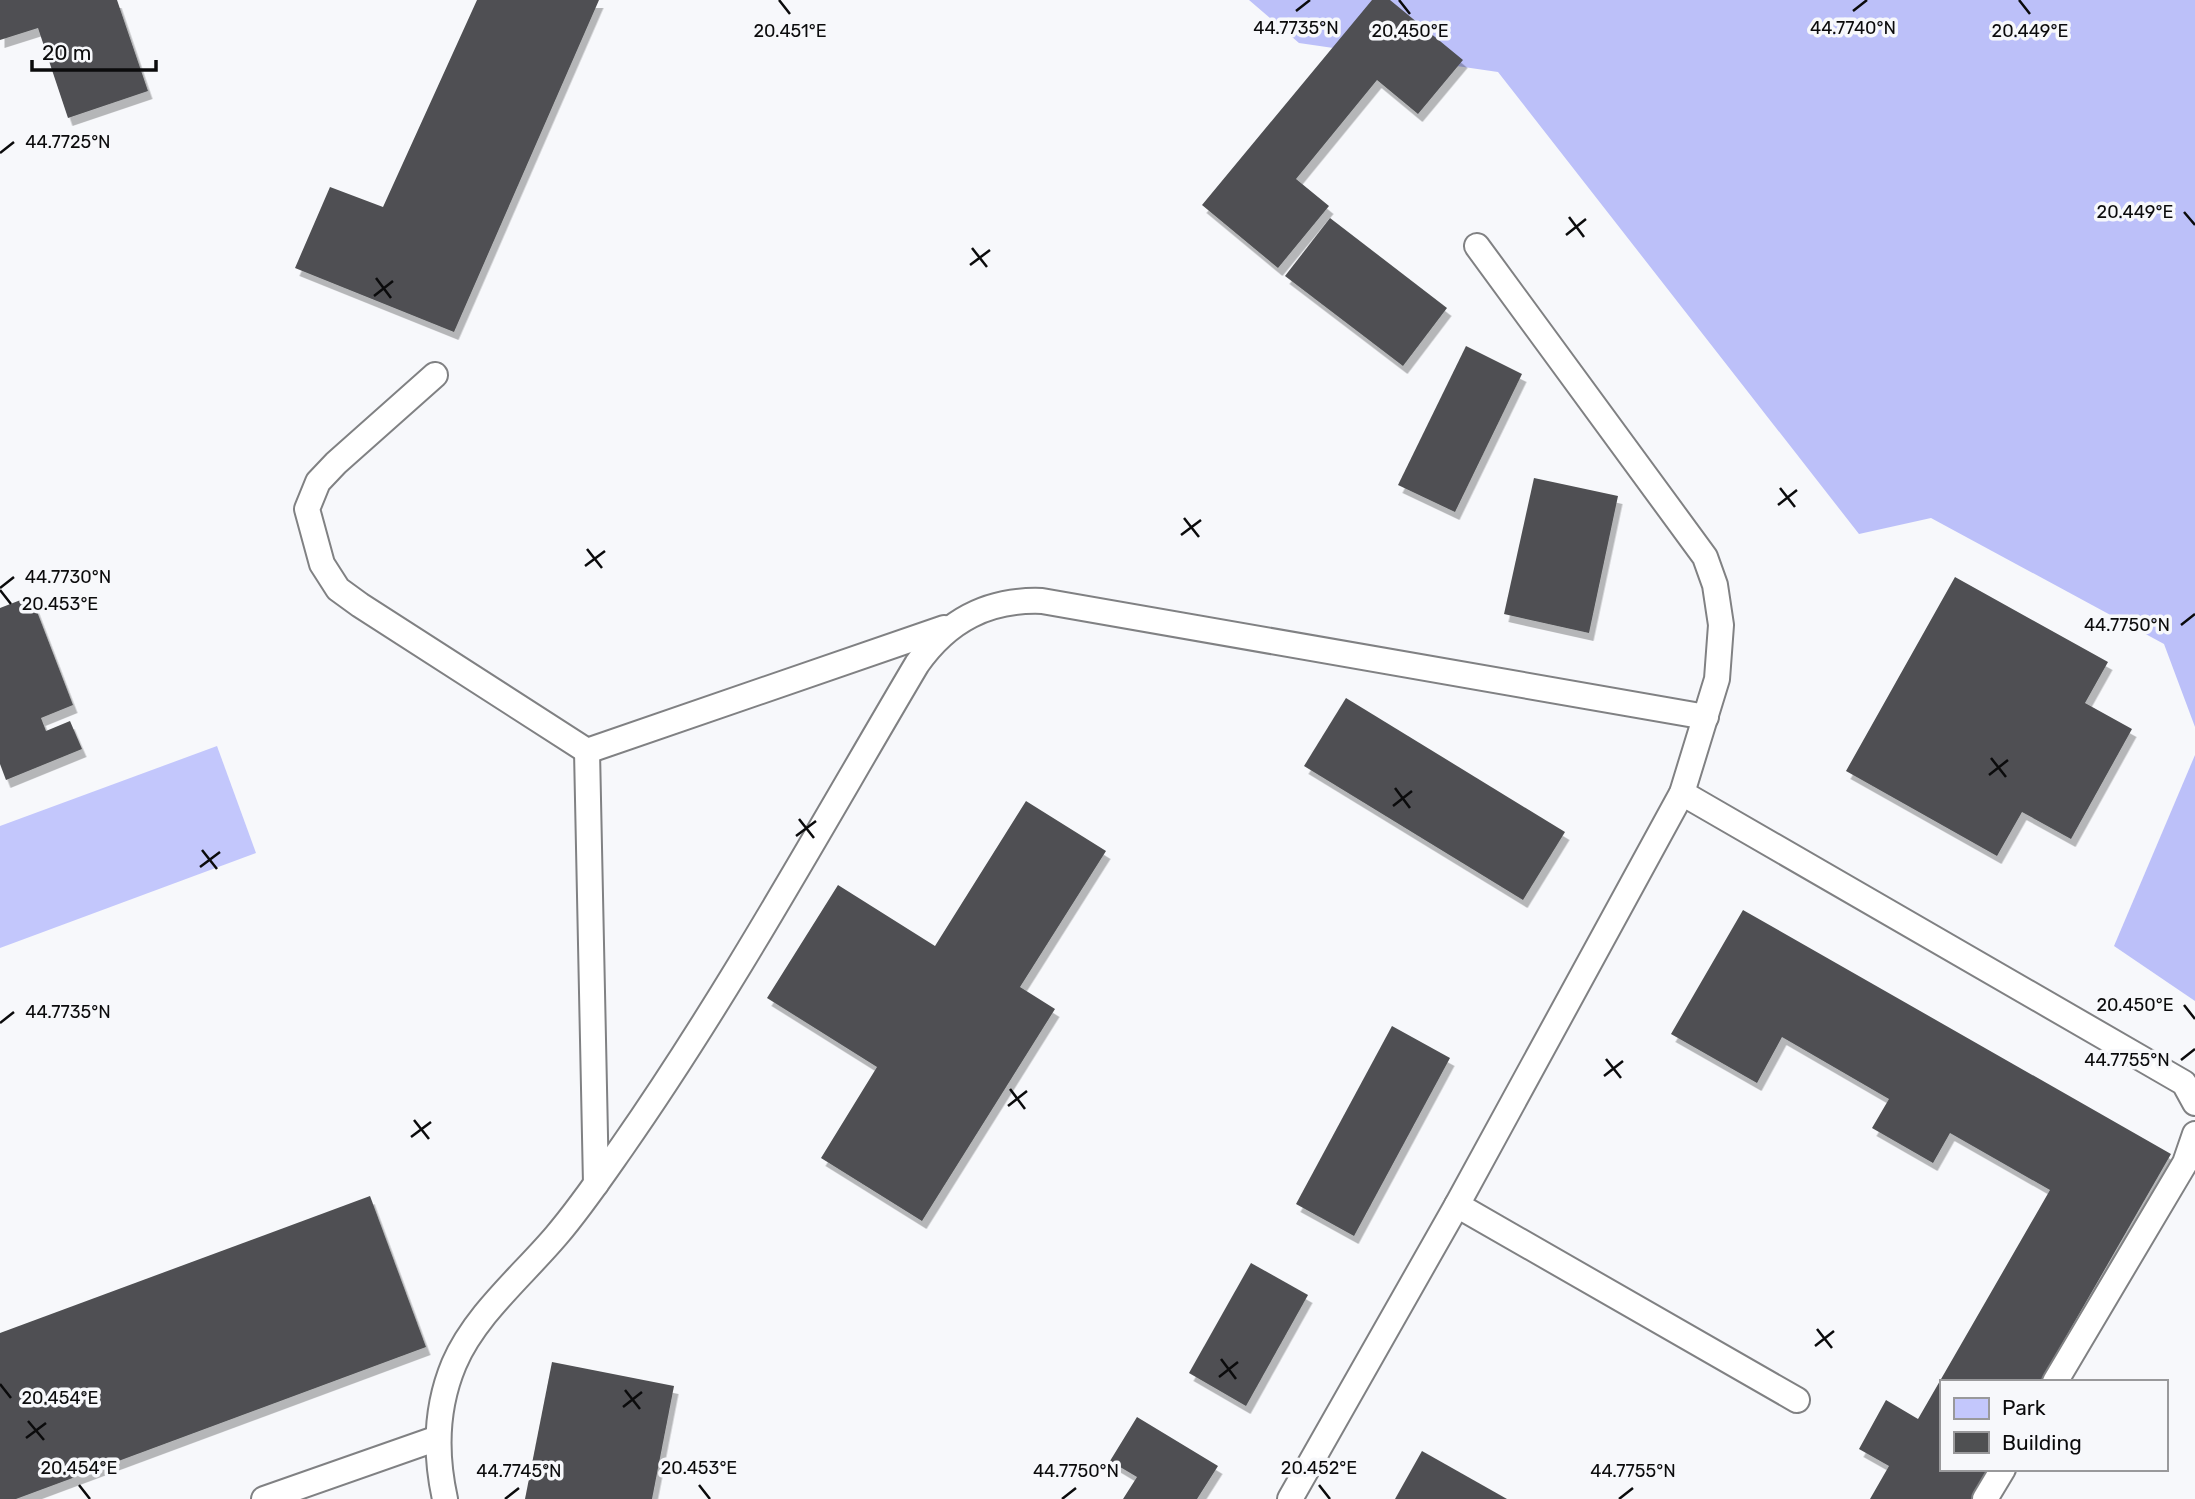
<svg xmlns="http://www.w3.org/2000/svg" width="2195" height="1499" font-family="Rubik,sans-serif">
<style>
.green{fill:#c3c7fc}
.forest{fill:#bcc0f9}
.building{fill:#4f5052;filter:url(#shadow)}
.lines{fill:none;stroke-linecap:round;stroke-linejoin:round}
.service-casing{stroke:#808183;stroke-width:28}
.service{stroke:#fff;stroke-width:24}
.ticks{fill:none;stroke:#0b0b0c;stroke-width:2.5}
.ticks-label{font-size:18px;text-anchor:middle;fill:#0b0b0c;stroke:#f7f8fb;stroke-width:7;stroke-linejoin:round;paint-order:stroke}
</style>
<defs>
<filter id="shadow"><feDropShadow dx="4.5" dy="8" stdDeviation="0" flood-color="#0004"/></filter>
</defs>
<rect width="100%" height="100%" fill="#f7f8fb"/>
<!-- green -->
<polygon class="green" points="217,746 256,853 0,948 0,826"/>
<!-- forest -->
<g class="forest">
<polygon points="1249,0 2195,0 2195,727 2164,644 1931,518 1859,534 1498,72 1299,43"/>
<polygon points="2195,755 2195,1001 2114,946"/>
</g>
<!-- building -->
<g class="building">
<polygon points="0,0 117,0 148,91 68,118 38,28 0,40"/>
<polygon points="477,0 599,0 454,332 295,268 330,187 383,207"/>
<polygon points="1372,0 1390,0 1463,60 1418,114 1377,80 1296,179 1329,206 1278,268 1202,205"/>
<polygon points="1330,218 1447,308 1403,366 1285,276"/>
<polygon points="1466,346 1522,374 1455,512 1398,485"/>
<polygon points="1534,478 1618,496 1589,633 1504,614"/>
<polygon points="1955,577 2108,662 2085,703 2132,729 2071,839 2022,812 1997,856 1846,771"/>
<polygon points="31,596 73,705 41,718 46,731 70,721 82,749 6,780 0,764 0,608"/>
<polygon points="1346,698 1565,832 1523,900 1304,766"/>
<polygon points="1026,801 1106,851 1020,987 1055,1009 922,1221 821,1158 877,1067 767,998 838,885 935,946"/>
<polygon points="1743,910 2171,1154 2040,1382 1941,1382 1941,1469 1989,1469 1972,1499 1870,1499 1889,1466 1859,1449 1886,1400 1918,1419 2050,1190 1950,1133 1933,1163 1872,1128 1889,1099 1782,1037 1757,1083 1671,1034"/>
<polygon points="1392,1026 1450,1058 1354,1236 1296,1204"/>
<polygon points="370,1196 426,1347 16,1499 0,1499 0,1333"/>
<polygon points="1251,1263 1308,1295 1246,1406 1189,1373"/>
<polygon points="552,1362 674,1386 652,1499 525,1499"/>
<polygon points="1137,1417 1218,1466 1197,1499 1123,1499 1137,1477 1110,1461"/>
<polygon points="1422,1451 1507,1499 1395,1499"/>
</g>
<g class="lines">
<!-- service casing -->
<g class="service-casing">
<g id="service">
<polyline points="435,375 336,463 318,482 307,509 322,564 338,589 360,605 587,751"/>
<polyline points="587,751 596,1184"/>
<polyline points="587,751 944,628"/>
<polyline points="1682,793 2184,1083 2195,1103"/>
<polyline points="1457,1205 1797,1400"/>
<polyline points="2055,1382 2185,1163 2195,1134"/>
<polyline points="264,1499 438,1438"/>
<path d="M 445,1499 C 435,1454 436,1407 454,1364 C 475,1315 522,1276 556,1236 C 580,1208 601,1177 622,1147 C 730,992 821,826 917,664 C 948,620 988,599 1042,601 L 1706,717"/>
<polyline points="1290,1499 1457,1205 1682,793 1717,679 1721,625 1715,585 1705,557 1477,246"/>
<polyline points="1985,1499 2003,1469"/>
</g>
</g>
<!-- service -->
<use href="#service" class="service"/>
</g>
<!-- ticks -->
<path class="ticks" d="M 779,0 L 790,14M 1399,0 L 1410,14M 2019,0 L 2030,14M 1296,11 L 1310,0M 1853,11 L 1867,0M 0,153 L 14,142M 2184,212 L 2195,225M 1569,217 L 1584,237M 1566,235 L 1586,219M 972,248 L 987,267M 970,265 L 990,250M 376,278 L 391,298M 374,296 L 393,281M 1780,488 L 1795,507M 1778,505 L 1797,490M 1184,518 L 1199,537M 1181,535 L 1201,520M 587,549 L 602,568M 585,566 L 605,551M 0,588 L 14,577M 0,590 L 11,604M 2181,625 L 2195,614M 1991,758 L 2006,777M 1989,775 L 2008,760M 1395,788 L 1410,808M 1393,806 L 1412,791M 799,819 L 814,838M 796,836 L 816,821M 202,850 L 217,869M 200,867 L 220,852M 2184,1005 L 2195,1019M 0,1023 L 14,1012M 1606,1059 L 1621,1078M 2181,1060 L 2195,1049M 1604,1076 L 1623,1061M 1010,1089 L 1025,1109M 1008,1106 L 1027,1091M 414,1120 L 429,1139M 411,1137 L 431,1122M 1817,1329 L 1832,1348M 1815,1346 L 1834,1331M 1221,1359 L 1236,1379M 1219,1377 L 1238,1362M 0,1384 L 11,1398M 625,1390 L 640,1409M 623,1407 L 642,1392M 28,1421 L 44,1440M 26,1438 L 46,1423M 79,1485 L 90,1499M 699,1485 L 710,1499M 1319,1485 L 1330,1499M 505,1499 L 519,1488M 1062,1499 L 1076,1488M 1619,1499 L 1633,1488"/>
<g class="ticks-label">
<text x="1296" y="34">44.7735°N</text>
<text x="1853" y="34">44.7740°N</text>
<text x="790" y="37">20.451°E</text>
<text x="1410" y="37">20.450°E</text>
<text x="2030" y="37">20.449°E</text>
<text x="68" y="148">44.7725°N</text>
<text x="2135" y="218">20.449°E</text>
<text x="68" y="583">44.7730°N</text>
<text x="60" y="610">20.453°E</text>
<text x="2127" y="631">44.7750°N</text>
<text x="2135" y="1011">20.450°E</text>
<text x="68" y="1018">44.7735°N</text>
<text x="2127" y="1066">44.7755°N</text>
<text x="60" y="1404">20.454°E</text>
<text x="79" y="1474">20.454°E</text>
<text x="699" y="1474">20.453°E</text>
<text x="1319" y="1474">20.452°E</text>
<text x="519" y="1477">44.7745°N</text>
<text x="1076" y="1477">44.7750°N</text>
<text x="1633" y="1477">44.7755°N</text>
</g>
<!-- legend -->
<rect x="1940" y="1380" width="228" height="91" fill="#f7f8fb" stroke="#99999b" stroke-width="2"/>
<rect x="1954" y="1398" width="35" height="21" fill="#c3c7fc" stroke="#99999b" stroke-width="2"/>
<text x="2002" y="1415" font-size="21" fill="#0b0b0c">Park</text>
<rect x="1954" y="1432" width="35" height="21" fill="#4f5052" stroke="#99999b" stroke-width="2"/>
<text x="2002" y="1450" font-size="21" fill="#0b0b0c">Building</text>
<!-- scale -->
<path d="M32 60v10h124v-10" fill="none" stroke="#0b0b0c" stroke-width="3.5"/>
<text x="42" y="60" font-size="21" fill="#0b0b0c" stroke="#f7f8fb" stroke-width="5" paint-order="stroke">20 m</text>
</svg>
